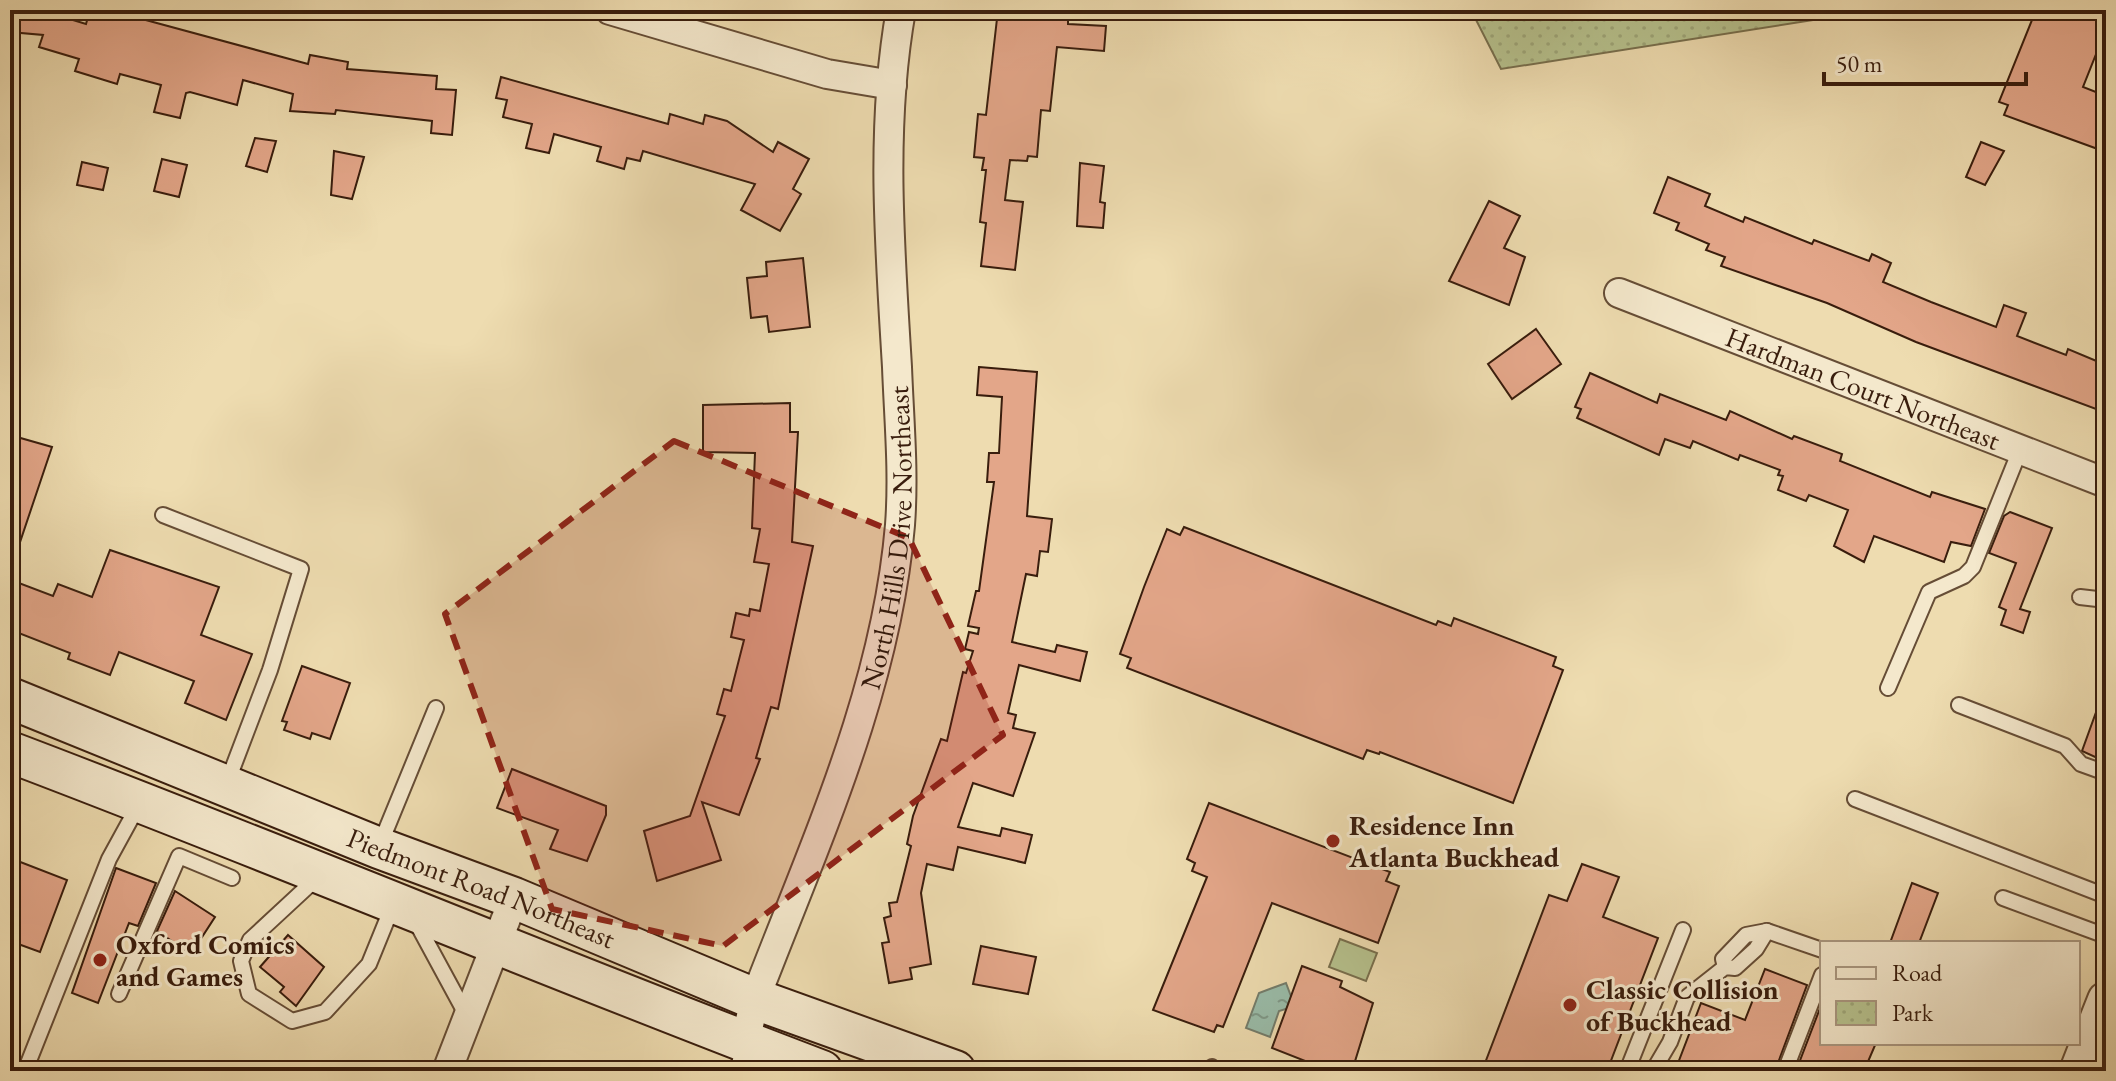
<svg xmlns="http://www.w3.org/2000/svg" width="2116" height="1081" font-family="'EB Garamond',serif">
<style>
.green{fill:#b6c18d;stroke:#786f4d;stroke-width:2}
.park{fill:url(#park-dots);stroke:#786f4d;stroke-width:2}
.water{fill:url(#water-ripples);stroke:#737c6b;stroke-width:2}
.building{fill:#e3a689;stroke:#391d0d;stroke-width:2}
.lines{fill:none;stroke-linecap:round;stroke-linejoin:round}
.service-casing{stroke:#664d36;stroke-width:18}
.minor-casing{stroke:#664d36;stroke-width:32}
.tertiary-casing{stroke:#664d36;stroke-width:40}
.secondary-casing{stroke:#391d0d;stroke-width:44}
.service{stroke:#f4e8cc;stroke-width:14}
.minor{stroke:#f4e8cc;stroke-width:28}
.tertiary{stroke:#f4e8cc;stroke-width:36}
.secondary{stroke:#f4e8cc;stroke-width:40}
.marked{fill:#8f2418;fill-opacity:0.2;stroke:#8f2418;stroke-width:6;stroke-dasharray:16 10;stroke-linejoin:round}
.poi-dot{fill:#8f2418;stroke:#f4e8cc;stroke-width:3}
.labels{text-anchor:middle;stroke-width:6;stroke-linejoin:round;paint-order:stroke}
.street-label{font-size:28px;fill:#391d0d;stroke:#f4e8cc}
.poi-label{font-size:28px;font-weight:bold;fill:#391d0d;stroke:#f4e8cc;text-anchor:start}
</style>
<defs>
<pattern id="park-dots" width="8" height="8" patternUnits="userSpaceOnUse" patternTransform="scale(2)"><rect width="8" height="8" fill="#b6c18d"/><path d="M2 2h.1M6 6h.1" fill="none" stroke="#9da578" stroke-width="1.8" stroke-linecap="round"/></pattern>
<pattern id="water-ripples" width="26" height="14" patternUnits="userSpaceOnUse" patternTransform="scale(2)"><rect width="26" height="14" fill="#99bca9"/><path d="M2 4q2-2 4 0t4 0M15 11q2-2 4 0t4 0" fill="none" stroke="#7e9888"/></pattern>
</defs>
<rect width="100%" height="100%" fill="#eedcb0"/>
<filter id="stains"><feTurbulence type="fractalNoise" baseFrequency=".0025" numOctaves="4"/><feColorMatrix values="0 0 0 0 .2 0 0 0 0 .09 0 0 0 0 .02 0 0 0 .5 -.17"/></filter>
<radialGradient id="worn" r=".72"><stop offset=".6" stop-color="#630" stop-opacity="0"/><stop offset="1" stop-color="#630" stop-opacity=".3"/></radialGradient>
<!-- green -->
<polygon class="green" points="1340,939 1377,953 1366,981 1329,967"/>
<!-- park -->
<polygon class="park" points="1471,10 1877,10 1501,69"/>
<!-- water -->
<polygon class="water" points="1286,983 1292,999 1289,1008 1279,1011 1270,1037 1246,1028 1259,993"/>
<!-- building -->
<g class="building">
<polygon points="10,10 40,10 86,24 90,10 127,10 143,15 142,19 308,64 310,55 348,62 347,69 437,76 436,89 456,90 452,135 431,133 432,121 336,110 335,114 290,111 293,94 243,80 237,105 190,92 186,93 180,118 154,112 161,85 120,74 117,84 75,71 79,59 39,47 43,35 10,32"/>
<polygon points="998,10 1068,10 1068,24 1106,26 1104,51 1057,47 1050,111 1041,110 1037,157 1028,156 1027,161 1010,160 1005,200 1023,202 1015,270 981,266 986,223 980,222 986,170 982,170 984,158 974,157 978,114 986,115"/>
<polygon points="2036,10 2106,10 2106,29 2083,87 2106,96 2106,152 2004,115 2008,105 1999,102"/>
<polygon points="501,77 668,124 670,114 703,124 705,115 727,121 773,152 778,142 809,159 793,189 801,194 780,231 741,210 755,184 643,151 640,161 627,158 624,169 597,161 601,147 554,134 549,153 526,148 532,124 503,117 507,100 496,98"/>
<polygon points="255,138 276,141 267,172 246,166"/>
<polygon points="1981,142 2004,151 1985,185 1966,177"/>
<polygon points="334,151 364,157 352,199 331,195"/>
<polygon points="162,159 187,165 179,197 154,191"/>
<polygon points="82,162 108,168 103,190 77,185"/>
<polygon points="1080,163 1104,166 1100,202 1105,203 1103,228 1077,226"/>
<polygon points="1668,177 1710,194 1705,206 1743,222 1745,217 1812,244 1814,240 1869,261 1872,254 1891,263 1883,282 1931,302 1996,327 2004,305 2026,313 2017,336 2066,355 2068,349 2106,365 2106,384 2096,409 1916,342 1827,303 1721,266 1725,257 1706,250 1709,244 1676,230 1679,223 1654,213"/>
<polygon points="1489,201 1520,216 1504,248 1525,257 1509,305 1449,281"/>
<polygon points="803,258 810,327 769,332 767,316 751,318 747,278 767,276 766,262"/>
<polygon points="1536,329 1561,364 1512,399 1488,364"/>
<polygon points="979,367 1037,372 1027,516 1052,519 1048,552 1040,551 1037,576 1026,574 1012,642 1055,652 1057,645 1087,652 1080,681 1019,665 1008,713 1016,715 1013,728 1035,733 1013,796 973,783 958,827 1000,836 1002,828 1032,835 1025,863 958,847 953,870 927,864 921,893 931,964 910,968 912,979 889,983 882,943 889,942 884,918 891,916 889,903 897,902 911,846 907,844 913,816 941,739 947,741 963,672 966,673 973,651 965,649 969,632 978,634 979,628 968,626 976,591 979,591 994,482 987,482 989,453 999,453 1002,397 977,395"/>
<polygon points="1590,373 1657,403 1660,394 1726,420 1730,411 1792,439 1794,436 1842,454 1840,461 1930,497 1932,492 1985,509 1971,546 1951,542 1944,562 1874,536 1864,562 1834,546 1848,510 1809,495 1806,501 1778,490 1783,476 1778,475 1780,470 1740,455 1738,460 1693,441 1690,448 1665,439 1659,455 1577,418 1581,409 1575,407"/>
<polygon points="790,403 790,432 798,432 792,542 813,546 778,709 771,707 756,758 760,759 739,815 702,802 721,860 657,881 644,831 690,816 725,716 717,714 724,689 731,691 744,640 731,637 736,613 749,616 750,609 760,611 769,564 754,562 760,529 752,528 755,453 703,452 703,405"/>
<polygon points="10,435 52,447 16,554 10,553"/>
<polygon points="2010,512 2052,528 2020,609 2030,612 2023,633 2001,625 2006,610 1999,607 2016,563 1989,553 2004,516"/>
<polygon points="1184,527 1436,625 1438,621 1451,626 1454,618 1556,657 1553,666 1563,670 1513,803 1380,752 1379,754 1367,750 1363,759 1127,668 1131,658 1120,654 1144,587 1167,529 1180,535"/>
<polygon points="110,550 219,587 201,635 252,654 226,720 185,703 194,681 119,652 110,675 68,659 70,653 16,632 18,627 10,625 10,606 19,583 53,596 58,584 92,597"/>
<polygon points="302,666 350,683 330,739 312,733 310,739 284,730 287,722 282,721"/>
<polygon points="2103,693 2106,694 2106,762 2082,751"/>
<polygon points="512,769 606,806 606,815 587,861 550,849 558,830 497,808"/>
<polygon points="1209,803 1390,872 1386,881 1399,886 1378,943 1272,903 1223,1027 1217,1025 1214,1032 1153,1010 1207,877 1192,871 1195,863 1187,859"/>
<polygon points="10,858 67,880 40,952 10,941"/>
<polygon points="1582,864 1619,877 1603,917 1658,938 1607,1071 1482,1071 1549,895 1567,901"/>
<polygon points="116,868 156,883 138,926 129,923 98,1003 72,993"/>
<polygon points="1912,883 1938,893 1919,943 1890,943"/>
<polygon points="175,891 215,917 191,954 157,931"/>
<polygon points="288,935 324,967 296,1006 280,992 284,987 260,967"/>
<polygon points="981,946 1036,957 1028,994 973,984"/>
<polygon points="1302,966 1342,981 1340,987 1373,1003 1352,1071 1310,1071 1313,1064 1272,1048"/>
<polygon points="1765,969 1807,985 1775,1071 1675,1071 1701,1003 1745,1020"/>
<polygon points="1822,1003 1822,1043 1876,1043 1864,1071 1796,1071"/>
</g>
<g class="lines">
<!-- service casing -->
<g class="service-casing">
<g id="service">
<polyline points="163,515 301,569 270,670 227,783"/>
<polyline points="2080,597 2106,600"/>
<polyline points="1888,688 1929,592 1964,576 1973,567 2020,450"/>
<polyline points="1959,705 2065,746 2081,764 2106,773"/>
<polyline points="1855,799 2106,896"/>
<polyline points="379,847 436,708"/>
<polyline points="318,877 250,940 241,961 249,994 292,1021 325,1012 369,964 393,905"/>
<polyline points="2003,898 2106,936"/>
<polyline points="416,922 467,1016"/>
<polyline points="1725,967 1723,959 1746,935 1767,931"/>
<polyline points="119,994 179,856 232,878"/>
<polyline points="25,1071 109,859 138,806"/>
<polyline points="737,1071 745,1042"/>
<polyline points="1210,1071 1212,1067"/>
<polyline points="1627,1071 1683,930"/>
<polyline points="1653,1071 1670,1042 1687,997 1725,967 1735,968 1756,949 1767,931 1822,950"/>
<polyline points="1785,1071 1822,975"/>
</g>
</g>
<!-- minor casing -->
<g class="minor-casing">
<g id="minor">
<polyline points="610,10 827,74 892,85"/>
<path id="s1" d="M 1619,293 L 2106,483"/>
<path id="s2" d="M 745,1042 L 755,999 C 814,845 886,691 900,525 C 904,472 899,420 897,367 C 890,249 880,127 901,10"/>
<polyline points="447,1071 514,898"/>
</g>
</g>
<!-- tertiary casing -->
<g class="tertiary-casing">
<polyline id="tertiary" points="2078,1071 2106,1000"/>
</g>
<!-- secondary casing -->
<g class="secondary-casing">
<g id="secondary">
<path id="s3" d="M 10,698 L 379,848 L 514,898 L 755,999 L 955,1071"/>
<path d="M 10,752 C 282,855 550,968 822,1071"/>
</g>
</g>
<!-- service -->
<use href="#service" class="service"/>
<!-- minor -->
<use href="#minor" class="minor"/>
<!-- tertiary -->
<use href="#tertiary" class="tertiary"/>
<!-- secondary -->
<use href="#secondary" class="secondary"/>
</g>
<!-- marked area -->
<path class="marked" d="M 674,441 L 909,538 L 1003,735 L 723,946 L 552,909 L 445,614 Z"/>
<!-- markers -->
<g class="poi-dot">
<circle cx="1333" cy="841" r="8"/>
<circle cx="100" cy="960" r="8"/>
<circle cx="1570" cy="1005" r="8"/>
</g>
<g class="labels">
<!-- street labels -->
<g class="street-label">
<text dy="10" stroke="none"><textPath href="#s1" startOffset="262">Hardman Court Northeast</textPath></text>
<text dy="10" stroke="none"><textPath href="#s2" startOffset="528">North Hills Drive Northeast</textPath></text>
<text dy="10" stroke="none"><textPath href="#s3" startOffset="508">Piedmont Road Northeast</textPath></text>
</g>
<!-- poi labels -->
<g class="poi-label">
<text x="1349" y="835">Residence Inn<tspan x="1349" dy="32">Atlanta Buckhead</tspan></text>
<text x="116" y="954">Oxford Comics<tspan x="116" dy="32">and Games</tspan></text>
<text x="1586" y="999">Classic Collision<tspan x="1586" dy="32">of Buckhead</tspan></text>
</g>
</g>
<!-- margin -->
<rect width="2116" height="1081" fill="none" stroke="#eedcb0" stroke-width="40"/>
<rect x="12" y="12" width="2092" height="1057" fill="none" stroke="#391d0d" stroke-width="4"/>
<rect x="20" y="20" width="2076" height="1041" fill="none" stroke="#391d0d" stroke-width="2"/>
<!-- legend -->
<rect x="1820" y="941" width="260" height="104" fill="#f4e8cc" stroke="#a99780" stroke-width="2"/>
<rect x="1836" y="967" width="40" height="12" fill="#f4e8cc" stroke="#a99780" stroke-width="2"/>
<text x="1892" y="981" font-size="24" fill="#391d0d">Road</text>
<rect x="1836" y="1001" width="40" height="24" fill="url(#park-dots)" stroke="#a99780" stroke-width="2"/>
<text x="1892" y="1021" font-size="24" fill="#391d0d">Park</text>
<!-- scale -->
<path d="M1824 72v12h202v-12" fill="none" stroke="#391d0d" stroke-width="4"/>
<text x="1836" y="72" font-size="24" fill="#391d0d" stroke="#f4e8cc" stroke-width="6" paint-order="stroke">50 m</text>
<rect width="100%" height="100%" filter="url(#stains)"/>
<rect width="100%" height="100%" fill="url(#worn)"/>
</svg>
